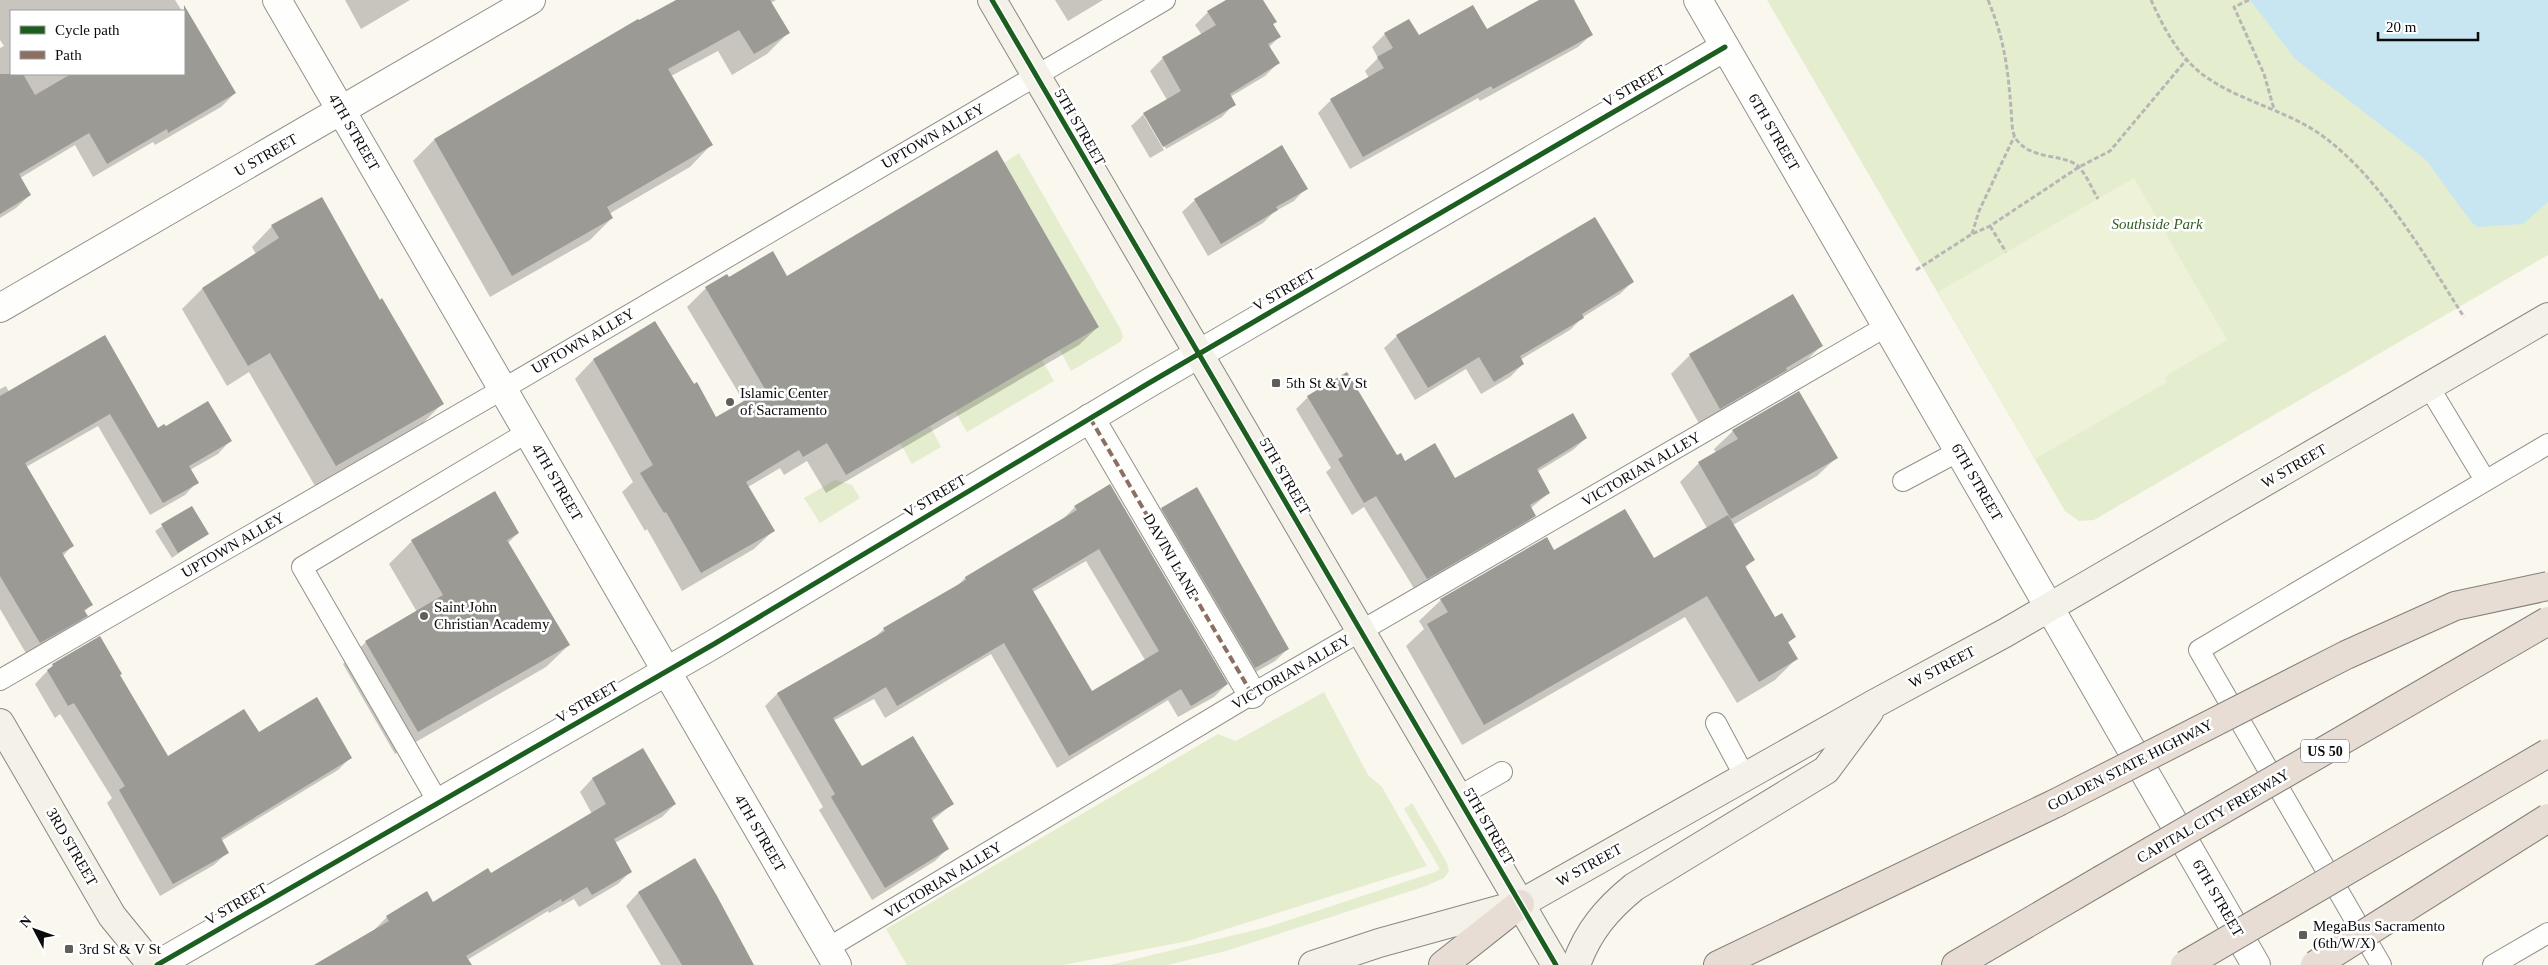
<svg xmlns="http://www.w3.org/2000/svg" width="2548" height="965" font-family="'Times New Roman',serif">
<style>
.green{fill:#e4eecf}
.pitch{fill:#edf2d9}
.water{fill:#c8e6f1}
.shadow{fill:#0003;fill-rule:evenodd}
.building{fill:#9c9a95;fill-rule:evenodd}
.lines{fill:none;stroke-linecap:round;stroke-linejoin:round}
.lane-casing{stroke:#93918d;stroke-width:22}
.street-casing{stroke:#93918d;stroke-width:30}
.secondary-casing{stroke:#898884;stroke-width:30}
.highway-casing{stroke:#807f7a;stroke-width:30}
.path{stroke:#b7b6b5;stroke-width:3;stroke-dasharray:5 2.5;stroke-linecap:butt}
.lane{stroke:#fefefc;stroke-width:20}
.street{stroke:#fefefc;stroke-width:28}
.secondary{stroke:#f3f1e8;stroke-width:28}
.highway{stroke:#e8ddd4;stroke-width:28}
.highway-bridge-casing{stroke:#807f7a;stroke-width:30;stroke-linecap:butt}
.highway-bridge{stroke:#e8ddd4;stroke-width:28}
.quiet{stroke:#8d6e63;stroke-width:4;stroke-dasharray:8 4;stroke-linecap:butt}
.cycleway-casing{stroke:#fff;stroke-width:8}
.cycleway{stroke:#1b5e20;stroke-width:5}
.poi-dot{fill:#5f5e5a;stroke:#fff;stroke-width:2}
.labels{text-anchor:middle;stroke-width:5;stroke-linejoin:round;paint-order:stroke}
.shield{fill:#fff;stroke:#545454;stroke-width:1}
.shield-label{font-size:14px;font-weight:bold;fill:#0b0b0b}
.street-label{font-size:15px;fill:#0b0b0b;stroke:#fff}
.park-label{font-size:15px;font-style:italic;fill:#315e20;stroke:#fff}
.poi-label{font-size:15px;fill:#0b0b0b;stroke:#fff;text-anchor:start}
</style>
<rect width="100%" height="100%" fill="#faf7ee"/>
<!-- green -->
<g class="green">
<polygon points="1767,0 2548,0 2548,255 2094,520 2079,521 2065,511"/>
<polygon points="1019,153 1121,330 1123,337 1120,342 1071,371 1060,350 1099,327 1004,163"/>
<polygon points="1042,360 1054,381 967,432 955,411"/>
<polygon points="930,426 941,447 912,464 900,443"/>
<polygon points="835,480 852,485 860,498 820,523 804,498"/>
<polygon points="1324,692 1368,775 1382,787 1427,866 1188,941 1063,965 907,965 886,929 1218,734 1236,741"/>
<polygon points="1412,803 1447,863 1449,871 1444,878 1426,886 1226,951 1167,965 1110,965 1268,927 1435,872 1440,869 1404,809"/>
</g>
<!-- pitch -->
<polygon class="pitch" points="2134,178 2227,340 2164,377 2167,382 2035,459 1938,292"/>
<!-- water -->
<polygon class="water" points="2250,0 2548,0 2548,202 2523,224 2478,227 2472,223 2426,160 2295,59"/>
<!-- shadow -->
<g class="shadow">
<polygon points="0,0 175,0 182,11 11,11 11,74 184,74 184,14 235,93 221,107 155,145 153,142 93,177 75,145 20,178 30,195 16,208 0,218 0,48 4,46 0,40"/>
<polygon points="345,0 410,0 361,29"/>
<polygon points="679,0 776,0 771,3 788,33 767,54 732,75 718,51 671,76 711,145 690,167 609,214 612,218 590,240 490,297 413,161 434,140 638,20 639,22"/>
<polygon points="1055,0 1103,0 1068,21"/>
<polygon points="1228,0 1262,0 1279,37 1269,47 1278,63 1265,76 1230,97 1234,104 1222,117 1166,149 1147,116 1144,116 1164,150 1150,158 1131,126 1144,114 1167,100 1150,71 1163,58 1202,35 1195,25 1208,12"/>
<polygon points="1541,0 1573,0 1591,35 1578,47 1480,101 1478,98 1350,169 1318,113 1331,100 1369,78 1365,71 1378,58 1372,47 1385,34 1409,20 1418,37 1486,30"/>
<polygon points="1306,188 1294,201 1274,212 1263,223 1208,256 1182,212 1195,200"/>
<polygon points="272,226 379,302 442,404 422,424 315,486 249,372 227,386 182,309 203,288 256,254 252,247"/>
<polygon points="787,277 1098,327 1079,345 826,493 807,461 784,475 780,468 748,487 773,531 754,549 682,591 647,529 645,531 622,492 633,482 575,379 593,360 655,323 716,418 744,402 687,307 706,288"/>
<polygon points="1632,282 1620,294 1583,317 1570,330 1520,360 1523,364 1510,377 1481,394 1466,369 1415,400 1384,348 1397,336"/>
<polygon points="1793,295 1822,345 1803,364 1701,427 1671,374 1690,355"/>
<polygon points="105,337 158,429 230,441 218,454 190,470 197,482 185,495 150,515 98,426 26,467 72,546 63,556 91,605 84,612 86,615 74,628 27,655 0,609 0,389 6,386 9,392"/>
<polygon points="1308,397 1405,463 1455,480 1586,438 1573,450 1537,472 1549,493 1531,508 1535,515 1522,528 1415,590 1364,507 1352,515 1326,472 1331,468 1296,409"/>
<polygon points="1733,431 1836,458 1817,476 1733,525 1753,560 1745,568 1775,619 1794,637 1787,644 1796,659 1775,680 1737,703 1685,617 1462,745 1406,646 1424,629 1419,621 1441,600 1554,552 1653,560 1707,528 1680,482 1699,463 1716,453 1714,449"/>
<polygon points="191,507 207,533 172,558 155,531"/>
<path d="M 1075,507 L 1227,684 L 1214,697 L 1178,717 L 1168,700 L 1057,768 L 991,654 L 885,718 L 874,699 L 833,721 L 862,768 L 952,804 L 931,822 L 947,849 L 935,861 L 872,900 L 819,810 L 823,807 L 765,706 L 777,694 L 875,637 L 884,629 L 956,587 L 965,578 L 1063,519 ZM 1086,561 L 1145,660 L 1092,693 L 1033,592 Z"/>
<polygon points="1162,509 1288,649 1275,661 1242,680 1149,522"/>
<polygon points="518,533 508,543 569,645 546,667 395,754 343,664 366,642 417,612 389,564 412,541"/>
<polygon points="53,665 119,676 168,757 259,734 351,757 338,770 221,841 227,853 214,865 160,896 107,803 112,798 60,714 55,718 35,684"/>
<polygon points="643,750 675,804 662,817 615,843 631,871 618,884 579,907 574,899 549,913 548,911 467,960 463,965 314,965 374,930 387,917 433,904 490,875 592,814 580,792 592,779"/>
<polygon points="694,860 753,965 661,965 626,906 638,893"/>
</g>
<!-- building -->
<g class="building">
<polygon points="676,0 770,0 790,33 754,54 739,30 668,69 713,145 607,207 613,218 512,276 434,139 638,19 639,20"/>
<polygon points="1226,0 1263,0 1277,22 1273,24 1281,37 1268,44 1280,63 1230,94 1236,105 1163,147 1143,113 1181,91 1162,57 1216,25 1207,11"/>
<polygon points="1539,0 1574,0 1593,35 1493,89 1491,86 1363,157 1330,99 1384,68 1377,57 1393,48 1384,33 1409,19 1419,35 1473,5 1487,29"/>
<polygon points="184,5 236,93 168,133 167,129 107,164 89,133 19,174 31,195 0,214 0,74 23,74 35,95 71,74 184,74"/>
<polygon points="1282,145 1308,189 1276,207 1278,210 1221,244 1194,199"/>
<polygon points="997,150 1099,327 846,475 827,443 803,457 799,450 746,482 775,531 701,573 666,512 664,513 640,473 653,465 593,359 655,321 694,384 697,382 716,417 765,389 705,287 727,274 729,277 773,251 787,276"/>
<polygon points="322,197 380,300 382,298 444,404 336,466 270,353 248,366 202,288 279,238 271,225"/>
<polygon points="1595,217 1634,282 1582,314 1584,318 1520,356 1524,364 1494,382 1479,357 1428,388 1396,335"/>
<polygon points="1793,294 1823,346 1786,368 1787,370 1720,409 1689,354"/>
<polygon points="105,335 158,428 164,424 166,426 208,401 232,441 189,466 199,483 163,503 110,414 25,463 74,546 62,553 93,605 84,610 88,616 40,643 0,576 0,396"/>
<polygon points="1347,372 1397,455 1401,453 1405,461 1435,443 1455,478 1573,413 1587,438 1537,469 1550,493 1530,505 1536,516 1427,579 1376,496 1364,503 1338,459 1343,456 1307,396"/>
<polygon points="1799,391 1838,458 1731,519 1698,462 1738,439 1732,430"/>
<path d="M 1110,484 L 1228,684 L 1191,706 L 1181,689 L 1069,756 L 1004,643 L 897,706 L 886,687 L 833,718 L 862,766 L 913,736 L 954,804 L 931,818 L 949,849 L 885,888 L 831,797 L 835,794 L 777,693 L 885,631 L 883,628 L 966,580 L 965,577 L 1077,510 L 1074,506 ZM 1099,549 L 1159,651 L 1092,691 L 1032,589 Z"/>
<polygon points="1197,487 1289,649 1255,668 1161,508"/>
<polygon points="495,491 519,533 507,540 570,645 418,732 365,641 443,595 411,540"/>
<polygon points="192,506 209,534 178,553 161,524"/>
<polygon points="1625,509 1654,558 1728,515 1755,560 1745,566 1775,617 1782,613 1796,637 1788,642 1798,659 1759,682 1707,596 1484,725 1427,624 1448,612 1440,599 1547,537 1554,550"/>
<polygon points="100,636 122,674 120,675 168,756 244,709 259,732 317,697 352,758 221,838 229,853 173,884 119,790 125,786 74,703 68,706 47,670 53,666 52,664"/>
<polygon points="643,748 676,804 614,839 632,872 592,895 587,887 562,902 561,899 466,956 472,965 314,965 389,921 386,916 427,891 433,902 488,868 491,873 606,804 592,778"/>
<polygon points="695,858 717,896 754,965 682,965 638,892"/>
</g>
<g class="lines">
<!-- lane casing -->
<g class="lane-casing">
<g id="lane">
<polyline points="2429,387 2485,480"/>
<polyline points="1903,481 1959,451"/>
<polyline points="0,680 503,389 1165,0"/>
<polyline points="1716,723 1745,777"/>
<polyline points="1458,797 1502,772"/>
<polyline points="438,802 302,567 528,432"/>
<polyline points="828,948 1252,694 1887,326"/>
<polyline points="2381,965 2199,650 2548,444"/>
<polyline points="2493,965 2548,933"/>
</g>
</g>
<!-- street casing -->
<g class="street-casing">
<g id="street">
<polyline points="277,0 837,965"/>
<polyline points="1698,0 2256,965"/>
<polyline points="0,308 531,0"/>
<polyline points="1090,418 1252,694"/>
<polyline points="157,965 714,644 1149,383 1725,47"/>
</g>
</g>
<!-- secondary casing -->
<g class="secondary-casing">
<g id="secondary">
<polyline points="992,0 1556,965"/>
<polyline points="0,723 112,916 152,965"/>
<polyline points="1313,965 1379,943 1520,904 1874,704 2005,633 2548,317"/>
<path d="M 1576,965 C 1588,931 1607,909 1634,887 L 1826,770 L 1869,712"/>
</g>
</g>
<!-- highway casing -->
<g class="highway-casing">
<g id="highway">
<polyline points="1443,965 1520,904"/>
<polyline points="1718,965 2056,803"/>
<polyline points="1956,965 2101,880"/>
</g>
</g>
<!-- path -->
<g class="path">
<path d="M 1988,0 C 2004,38 2008,68 2011,109 C 2012,117 2011,132 2016,139 C 2032,161 2062,153 2078,166 C 2086,174 2092,189 2098,199"/>
<path d="M 2151,0 C 2164,29 2181,61 2209,79 C 2245,103 2289,111 2324,137 C 2382,180 2425,256 2464,317"/>
<polyline points="2249,0 2234,7 2264,74 2274,109"/>
<polyline points="1990,226 2006,252"/>
<polyline points="1972,234 1979,211 2014,137"/>
<polyline points="1916,270 1972,234 1990,226 2079,167 2110,151 2187,59"/>
</g>
<!-- lane -->
<use href="#lane" class="lane"/>
<!-- street -->
<use href="#street" class="street"/>
<!-- secondary -->
<use href="#secondary" class="secondary"/>
<!-- highway -->
<use href="#highway" class="highway"/>
<!-- highway-bridge casing -->
<g class="highway-bridge-casing">
<g id="highway-bridge">
<polyline points="2056,803 2346,655 2455,606 2548,586"/>
<polyline points="2101,880 2548,621"/>
<polyline points="2185,965 2548,753"/>
<polyline points="2315,965 2548,818"/>
</g>
</g>
<!-- highway-bridge -->
<use href="#highway-bridge" class="highway-bridge"/>
<!-- quiet -->
<polyline class="quiet" points="1090,418 1252,694"/>
<!-- cycleway casing -->
<g class="cycleway-casing">
<g id="cycleway">
<polyline points="992,0 1556,965"/>
<polyline points="157,965 714,644 1149,383 1725,47"/>
</g>
</g>
<!-- cycleway -->
<use href="#cycleway" class="cycleway"/>
</g>
<!-- markers -->
<g class="poi-dot">
<rect x="1271" y="378" width="10" height="10" rx="2.5"/>
<circle cx="730" cy="402" r="5"/>
<circle cx="424" cy="616" r="5"/>
<rect x="2298" y="930" width="10" height="10" rx="2.5"/>
<rect x="64" y="944" width="10" height="10" rx="2.5"/>
</g>
<g class="labels">
<!-- shield labels -->
<rect class="shield" x="2301" y="739.5" width="48" height="23" rx="4"/>
<g class="shield-label">
<text x="2325" y="756">US 50</text>
</g>
<!-- street labels -->
<g class="street-label">
<text transform="translate(1634 86) rotate(-30)" y="5">V STREET</text>
<text transform="translate(1080 127) rotate(60)" y="5">5TH STREET</text>
<text transform="translate(354 132) rotate(60)" y="5">4TH STREET</text>
<text transform="translate(1774 132) rotate(60)" y="5">6TH STREET</text>
<text transform="translate(933 136) rotate(-30)" y="5">UPTOWN ALLEY</text>
<text transform="translate(266 155) rotate(-30)" y="5">U STREET</text>
<text transform="translate(1284 290) rotate(-30)" y="5">V STREET</text>
<text transform="translate(583 341) rotate(-30)" y="5">UPTOWN ALLEY</text>
<text transform="translate(2294 466) rotate(-30)" y="5">W STREET</text>
<text transform="translate(1641 469) rotate(-30)" y="5">VICTORIAN ALLEY</text>
<text transform="translate(1285 476) rotate(60)" y="5">5TH STREET</text>
<text transform="translate(557 482) rotate(60)" y="5">4TH STREET</text>
<text transform="translate(1977 482) rotate(60)" y="5">6TH STREET</text>
<text transform="translate(935 496) rotate(-31)" y="5">V STREET</text>
<text transform="translate(233 545) rotate(-30)" y="5">UPTOWN ALLEY</text>
<text transform="translate(1171 556) rotate(60)" y="5">DAVINI LANE</text>
<text transform="translate(1942 667) rotate(-28)" y="5">W STREET</text>
<text transform="translate(1291 672) rotate(-30)" y="5">VICTORIAN ALLEY</text>
<text transform="translate(587 702) rotate(-30)" y="5">V STREET</text>
<text transform="translate(2130 765) rotate(-27)" y="5">GOLDEN STATE HIGHWAY</text>
<text transform="translate(2213 816) rotate(-30)" y="5">CAPITAL CITY FREEWAY</text>
<text transform="translate(1489 826) rotate(60)" y="5">5TH STREET</text>
<text transform="translate(760 833) rotate(60)" y="5">4TH STREET</text>
<text transform="translate(72 847) rotate(60)" y="5">3RD STREET</text>
<text transform="translate(1589 865) rotate(-29)" y="5">W STREET</text>
<text transform="translate(943 880) rotate(-31)" y="5">VICTORIAN ALLEY</text>
<text transform="translate(2218 898) rotate(60)" y="5">6TH STREET</text>
<text transform="translate(236 904) rotate(-30)" y="5">V STREET</text>
</g>
<!-- park labels -->
<g class="park-label">
<text x="2157" y="229">Southside Park</text>
</g>
<!-- poi labels -->
<g class="poi-label">
<text x="1286" y="388">5th St &amp; V St</text>
<text x="740" y="398">Islamic Center<tspan x="740" dy="17">of Sacramento</tspan></text>
<text x="434" y="612">Saint John<tspan x="434" dy="17">Christian Academy</tspan></text>
<text x="2313" y="931">MegaBus Sacramento<tspan x="2313" dy="17">(6th/W/X)</tspan></text>
<text x="79" y="954">3rd St &amp; V St</text>
</g>
</g>
<!-- legend -->
<rect x="10" y="10" width="175" height="65" fill="#ffffff" stroke="#9d9d9d"/>
<rect x="20" y="26" width="25" height="8" fill="#1b5e20" stroke="#9d9d9d"/>
<text x="55" y="35" font-size="15" fill="#0b0b0b">Cycle path</text>
<rect x="20" y="51" width="25" height="8" fill="#8d6e63" stroke="#9d9d9d"/>
<text x="55" y="60" font-size="15" fill="#0b0b0b">Path</text>
<!-- north arrow -->
<g transform="translate(35 930) rotate(311)" stroke="#ffffff" stroke-width="4" paint-order="stroke">
<path d="M0-4L9 19L0 12L-9 19Z" fill="#0b0b0b"/>
<text y="-8" font-size="14" font-weight="bold" text-anchor="middle" fill="#0b0b0b">N</text>
</g>
<!-- scale -->
<path d="M2378 32v8h100v-8" fill="none" stroke="#0b0b0b" stroke-width="2.5"/>
<text x="2386" y="32" font-size="15" fill="#0b0b0b" stroke="#ffffff" stroke-width="4" paint-order="stroke">20 m</text>
</svg>
